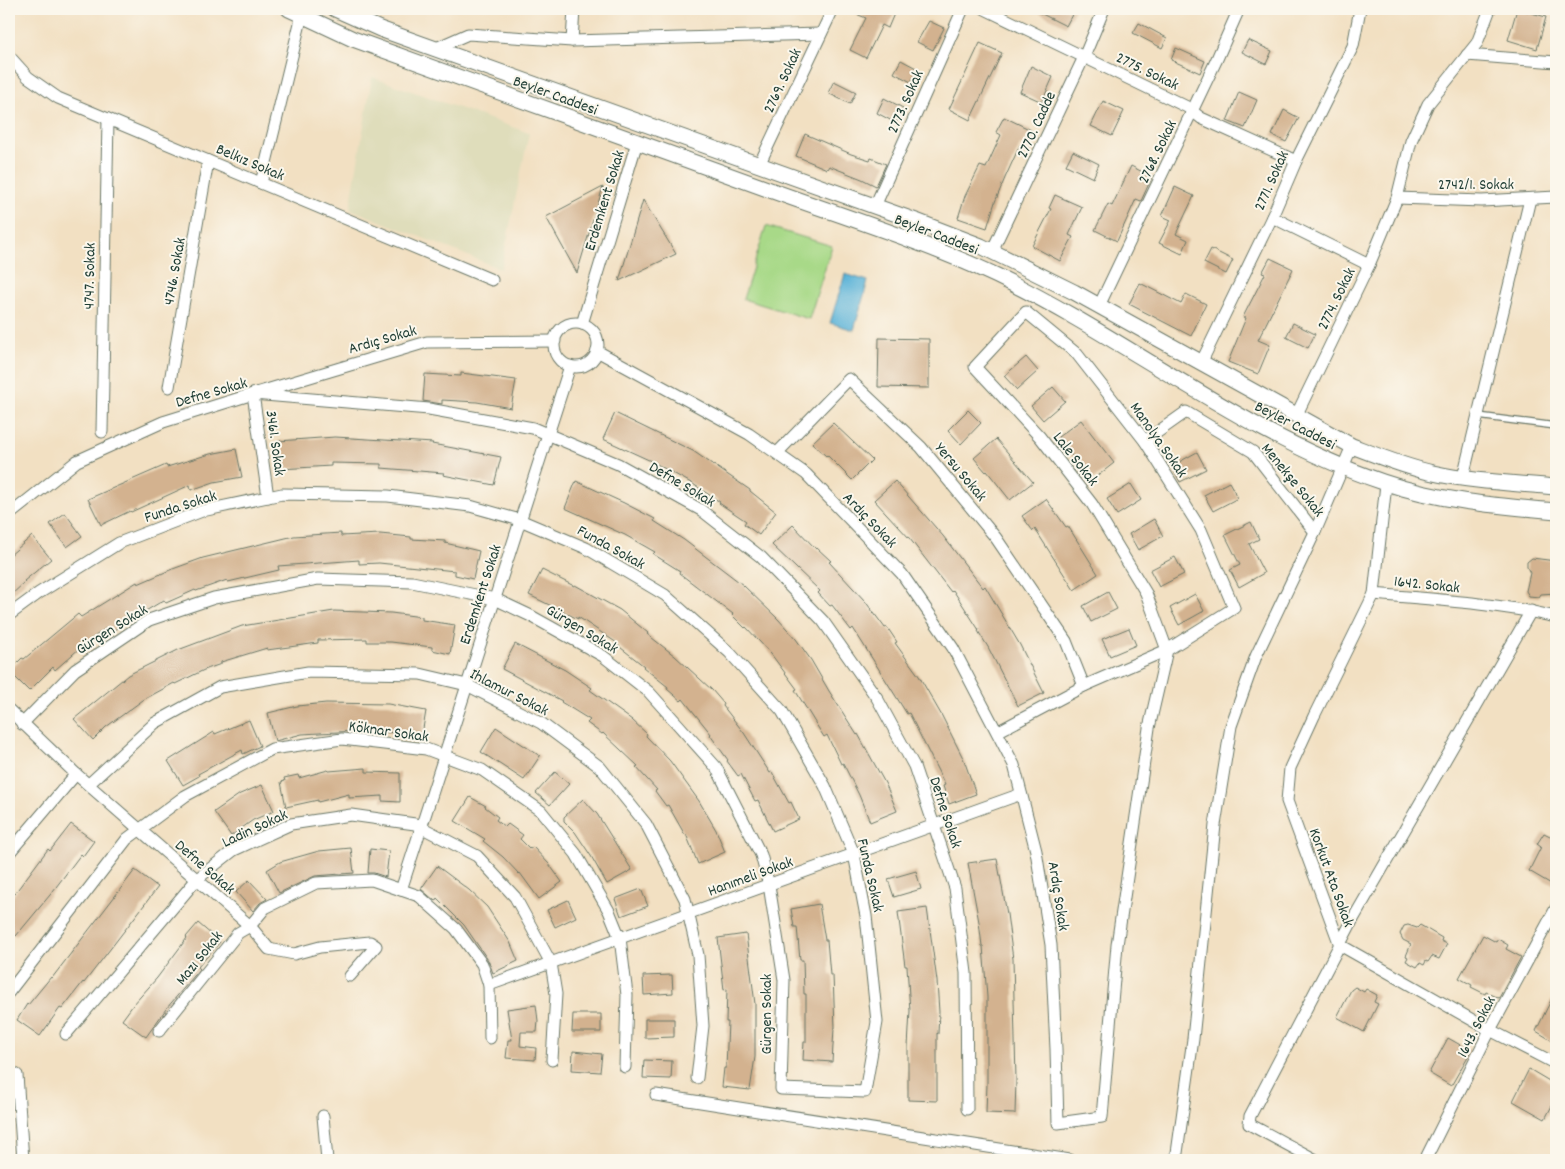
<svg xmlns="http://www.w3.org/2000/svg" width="1565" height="1169" font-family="Dekko,sans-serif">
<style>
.built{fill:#dfddbb}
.green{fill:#a8d988;stroke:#648b5e}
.water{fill:#5bb3d8;stroke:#3d7886}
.building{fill:#d3b28f}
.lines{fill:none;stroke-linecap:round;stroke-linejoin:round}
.lane-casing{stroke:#697666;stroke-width:8}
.street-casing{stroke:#697666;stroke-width:13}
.secondary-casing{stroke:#697666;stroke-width:17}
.lane{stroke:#fff;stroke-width:5.5}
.street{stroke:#fff;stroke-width:11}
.secondary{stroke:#fff;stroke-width:15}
.labels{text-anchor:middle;stroke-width:4;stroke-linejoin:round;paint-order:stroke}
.street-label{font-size:16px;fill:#1f3d34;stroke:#fbf7ec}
</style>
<rect width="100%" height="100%" fill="#fbf7ec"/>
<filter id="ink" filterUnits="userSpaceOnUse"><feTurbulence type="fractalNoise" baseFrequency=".02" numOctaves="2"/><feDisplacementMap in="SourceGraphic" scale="10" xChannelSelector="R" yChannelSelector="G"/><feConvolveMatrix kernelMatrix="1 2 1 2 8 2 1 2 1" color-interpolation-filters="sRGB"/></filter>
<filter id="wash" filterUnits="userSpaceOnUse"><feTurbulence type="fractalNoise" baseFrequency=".0096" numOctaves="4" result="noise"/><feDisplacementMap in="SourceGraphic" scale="20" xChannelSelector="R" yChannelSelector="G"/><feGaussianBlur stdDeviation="1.12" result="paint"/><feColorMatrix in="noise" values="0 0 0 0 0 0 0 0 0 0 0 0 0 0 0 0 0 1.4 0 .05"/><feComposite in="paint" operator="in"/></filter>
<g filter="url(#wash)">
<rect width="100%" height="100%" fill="#f2e0c2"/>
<!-- built -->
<polygon class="built" points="372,77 529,133 501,269 350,209"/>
<!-- green -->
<polygon class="green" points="766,226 832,246 809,319 743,299"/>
<!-- water -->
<polygon class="water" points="845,274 868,281 854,330 830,323"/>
<g id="blocks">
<!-- building -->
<g class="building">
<polygon points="844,9 896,9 888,28 882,25 866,58 850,50 866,18"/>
<polygon points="1032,9 1075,9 1066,26"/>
<polygon points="1517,9 1546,17 1537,49 1508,40"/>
<polygon points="929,21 944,28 933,50 917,42"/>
<polygon points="1139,23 1167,38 1162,48 1133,33"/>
<polygon points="1248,40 1272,51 1266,64 1242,52"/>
<polygon points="980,43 1002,53 970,120 949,109"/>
<polygon points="1176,48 1205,61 1200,73 1171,60"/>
<polygon points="901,60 918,69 911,82 894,73"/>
<polygon points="1031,66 1053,77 1042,102 1020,92"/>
<polygon points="834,81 856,92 850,104 828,93"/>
<polygon points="1239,92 1257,100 1245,128 1227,121"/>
<polygon points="884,98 903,108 896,123 877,113"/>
<polygon points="1103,101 1124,111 1112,136 1091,126"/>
<polygon points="1284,110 1299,118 1286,142 1272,135"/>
<polygon points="1004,117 1031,130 1022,146 1020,145 1005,178 995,202 987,228 958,218 965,196 980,166 986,168 1001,135 996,132"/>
<polygon points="805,134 851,154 870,160 871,158 886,164 876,186 862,179 829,166 827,169 796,156"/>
<polygon points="1073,151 1099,164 1093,178 1066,165"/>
<polygon points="1131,166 1152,177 1141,201 1136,199 1117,241 1095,230 1108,204 1112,206"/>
<polygon points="603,187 577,273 546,217"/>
<polygon points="1175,187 1194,196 1176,234 1188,240 1182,254 1159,243 1171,220 1162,216"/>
<polygon points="1055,195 1082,207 1069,235 1073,237 1060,261 1032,246 1051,209 1049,208"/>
<polygon points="643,200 676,254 619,281"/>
<polygon points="1211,249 1233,260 1226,274 1204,263"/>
<polygon points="1270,258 1293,269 1258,340 1270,345 1258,374 1228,362 1246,318 1243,317 1265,274 1262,273"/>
<polygon points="1140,283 1181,304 1186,294 1206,304 1191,336 1129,304"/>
<polygon points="1293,323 1315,334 1308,348 1286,337"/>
<polygon points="879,338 929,339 929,388 878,387"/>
<polygon points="1026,357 1038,371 1017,390 1004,376"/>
<polygon points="461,373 516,380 511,408 477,402 442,400 442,404 423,401 425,374 461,376"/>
<polygon points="1053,387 1065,401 1043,420 1031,406"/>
<polygon points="968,410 981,423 961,444 948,430"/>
<polygon points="615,413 693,451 750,490 750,491 776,512 759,535 744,524 746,521 719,503 720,502 693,484 651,461 603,439"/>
<polygon points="1081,420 1114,463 1091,481 1058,437"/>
<polygon points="833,423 872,460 852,480 827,455 826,456 812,443"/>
<polygon points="335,437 433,443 432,444 501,457 494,485 443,475 444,473 381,468 381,464 331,463 331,466 280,469 278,441"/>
<polygon points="996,439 1033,482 1010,500 987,471 986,472 974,458"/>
<polygon points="236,449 242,477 214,482 191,490 190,485 131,512 130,511 101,525 88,499 166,465 167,467 210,454"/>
<polygon points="1197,452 1206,469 1180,482 1172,466"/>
<polygon points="576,481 624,503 655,519 654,521 684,540 743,585 778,619 796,639 811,660 829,691 857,735 858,734 886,785 897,811 870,822 859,795 843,763 841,764 827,735 824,737 814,721 795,690 797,689 771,654 746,627 745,628 732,615 733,614 679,573 680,571 653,554 655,552 625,535 565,508"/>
<polygon points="895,481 943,536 983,588 985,586 1020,645 1044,693 1018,706 988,647 978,631 979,630 953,590 951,592 910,539 874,500"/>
<polygon points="1229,482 1238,498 1213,511 1204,495"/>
<polygon points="1131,484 1141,500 1117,515 1107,499"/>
<polygon points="1046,499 1066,527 1068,526 1098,574 1074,590 1035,529 1033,531 1022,516"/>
<polygon points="65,513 82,536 67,547 50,524"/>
<polygon points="1154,519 1163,536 1138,550 1129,534"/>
<polygon points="1251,522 1259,539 1249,544 1264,573 1239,587 1230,570 1240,565 1225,535"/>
<polygon points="793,525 816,549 817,548 831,561 829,562 865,601 885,628 887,627 897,642 895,643 919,676 942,716 964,760 976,794 949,804 943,786 945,785 909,713 907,714 853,628 851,630 832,605 830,606 818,593 820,591 772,545"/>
<polygon points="341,533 341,536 380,534 411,537 411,539 445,541 445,543 479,551 473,579 455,575 455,571 379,563 359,564 359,560 278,566 279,570 228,582 227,580 196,591 195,590 166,603 164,600 109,633 106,628 81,647 55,670 53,667 29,691 9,671 22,658 24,659 78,614 81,617 137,582 138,584 170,570 203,558 294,536"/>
<polygon points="32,536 51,559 24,581 25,582 9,597 9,556"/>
<polygon points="1175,557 1184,574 1159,587 1150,570"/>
<polygon points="1532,558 1556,561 1556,593 1541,594 1539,597 1529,596 1526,591 1530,573 1527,567 1527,562"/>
<polygon points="542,570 574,586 575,585 620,610 648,633 647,634 675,656 712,690 724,704 723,706 744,733 770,773 772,772 789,803 791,802 799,819 773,831 758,800 755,801 741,774 738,776 727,761 728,760 710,735 711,734 683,699 681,701 667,689 668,687 643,667 644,666 616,644 617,643 578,617 578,619 529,595"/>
<polygon points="1108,592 1117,609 1091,622 1083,606"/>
<polygon points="1195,594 1204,611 1179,625 1170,608"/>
<polygon points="334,611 391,613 422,617 422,620 455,625 450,654 432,650 432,647 391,642 367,642 367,639 318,640 318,643 267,650 267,648 221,662 221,664 204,670 175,684 174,683 143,700 106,727 93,740 74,719 128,675 178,650 242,626"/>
<polygon points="1129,628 1136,645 1110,656 1102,639"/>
<polygon points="515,644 565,670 592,688 590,690 632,720 647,734 646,736 670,761 699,801 716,830 725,852 698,864 686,834 685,835 668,805 666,806 655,791 657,790 636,767 638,766 603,733 602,734 587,723 590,720 561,702 562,701 502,669"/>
<polygon points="326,703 388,704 426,711 421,740 403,736 403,733 355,731 302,734 275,741 268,713 297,706"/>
<polygon points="249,720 260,746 243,754 242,750 198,774 199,776 183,785 168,761 214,732 215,734"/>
<polygon points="496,727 540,756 524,780 481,752"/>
<polygon points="366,768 366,772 400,773 400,802 382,801 382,796 349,798 349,794 318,802 318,800 286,807 281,782 285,781 284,778 298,775 299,778 328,770 329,771"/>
<polygon points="555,772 569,784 550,805 536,793"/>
<polygon points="262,785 274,811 253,820 231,836 214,812 240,794"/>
<polygon points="470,797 486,806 485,807 498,817 496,820 505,827 508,824 523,835 520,839 530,849 533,847 549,864 562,882 539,899 520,873 519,874 503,857 483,841 485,839 455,821"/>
<polygon points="583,799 597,814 632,870 607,884 591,856 575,832 564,821 564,817"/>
<polygon points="71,824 94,841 83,856 81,854 50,895 16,936 9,931 9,901 48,849 50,851"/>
<polygon points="1544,833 1556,839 1556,879 1553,885 1529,871 1541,847 1537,844"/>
<polygon points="351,848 354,873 315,876 279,893 267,870 280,862 319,851"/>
<polygon points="370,849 389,851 386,877 374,873 368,873"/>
<polygon points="997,859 1007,914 1013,959 1016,1080 1015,1114 986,1113 987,1084 987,997 983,946 982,946 979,922 968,863"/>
<polygon points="437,866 469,890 487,907 510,942 518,961 493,973 488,960 464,925 437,898 435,901 421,889"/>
<polygon points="135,870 158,887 84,983 83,982 62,1009 60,1008 40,1036 17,1020 27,1004 28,1005 51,977 52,978"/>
<polygon points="916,871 921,889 894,897 888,879"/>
<polygon points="249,880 267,899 260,903 253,911 236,892"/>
<polygon points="641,889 648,906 621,916 615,899"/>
<polygon points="568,900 576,917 555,927 547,910"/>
<polygon points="819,904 825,940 827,940 830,975 833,975 835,1028 834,1028 832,1062 803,1060 804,1042 806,1042 806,994 804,994 803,960 800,960 797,927 794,927 791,909"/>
<polygon points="927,908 937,981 939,1012 938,1034 937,1033 937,1101 908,1100 908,1047 910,1011 907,966 905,966 898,912"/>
<polygon points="198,923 220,942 198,967 200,969 166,1009 146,1037 122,1020 133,1005 157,978 187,938 186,937"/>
<polygon points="1408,925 1417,928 1420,925 1442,938 1441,941 1447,944 1439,959 1432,956 1428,962 1426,961 1424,965 1420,963 1417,967 1406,961 1408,957 1406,956 1411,944 1403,940 1400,934 1404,926"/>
<polygon points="746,934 755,1004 755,1057 750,1090 722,1087 724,1068 726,1068 728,1022 726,1022 727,989 724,990 718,938"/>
<polygon points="1483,935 1496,942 1498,939 1508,945 1506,949 1521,957 1499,998 1486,992 1485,994 1471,987 1472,985 1459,978"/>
<polygon points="672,975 673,993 644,995 643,976"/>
<polygon points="1355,987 1364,992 1366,989 1377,995 1374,1002 1378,1004 1364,1032 1337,1017 1351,990"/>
<polygon points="1556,990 1556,1043 1536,1031"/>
<polygon points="536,1005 538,1021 537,1032 521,1032 520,1046 536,1048 535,1060 506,1058 508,1040 512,1040 507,1009"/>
<polygon points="573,1014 601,1014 601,1032 572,1032"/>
<polygon points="645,1019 674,1019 674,1037 645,1038"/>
<polygon points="1448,1038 1471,1051 1451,1086 1429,1073"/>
<polygon points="573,1051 602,1054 600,1072 572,1070"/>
<polygon points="644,1060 672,1061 671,1079 643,1078"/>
<polygon points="1529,1069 1556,1085 1556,1098 1545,1119 1513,1101"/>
</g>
</g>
</g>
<g filter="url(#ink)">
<use href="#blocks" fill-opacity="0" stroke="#697666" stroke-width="1"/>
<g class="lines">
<!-- lane casing -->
<g class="lane-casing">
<polyline id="lane" points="1478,416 1556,426"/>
</g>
<!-- street casing -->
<g class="street-casing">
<g id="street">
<polyline points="985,9 1187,107 1201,118 1296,161"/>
<polyline points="572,41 574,9"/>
<polyline points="434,49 468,34 572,41 820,34"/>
<polyline points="1467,55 1556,62"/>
<polyline points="9,56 28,77 58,98 492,280"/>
<polyline points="759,165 833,9"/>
<polyline points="261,183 302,15"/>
<polyline points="1397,198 1482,201 1556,197"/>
<polyline points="875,206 963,9"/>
<polyline points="1272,217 1369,265"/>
<polyline points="992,251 1084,57 1104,9"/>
<polyline points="1099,306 1216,61 1239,9"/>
<circle cx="576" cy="345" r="22"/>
<polyline points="582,324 637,142"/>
<polyline points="597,351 749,434 806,474 902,574 953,648 1014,765 1036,851 1051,945 1056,1049 1058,1123 1102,1117 1117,945 1149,728 1167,650 1146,593 1092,504 1040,437 975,367 1026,312 1077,354 1145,441 1201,530 1234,608 1167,650 1084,686 997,732"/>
<polyline points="1201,363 1272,217 1296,161 1353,46 1360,9"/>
<polyline points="169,387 208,161"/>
<polyline points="1296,416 1369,265 1397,198 1411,141 1428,104 1477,43 1490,9"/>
<polyline points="102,432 108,119"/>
<polyline points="1145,441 1186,412 1253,452 1315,532"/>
<polyline points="777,453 849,379 921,447 996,538 1066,641 1084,686"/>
<polyline points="1463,477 1530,199"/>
<path d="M 1386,484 L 1374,594 C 1435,600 1497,603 1556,617"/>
<polyline points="268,497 253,394 427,342 555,341"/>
<polyline points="9,515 77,461 163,422 253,394 429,409 533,428 618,464 701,510 761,557 823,621 877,698 914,766 955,888 966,973 967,1109"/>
<polyline points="1374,594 1314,716 1290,768 1287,801 1340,945 1490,1030 1556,1064"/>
<polyline points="9,615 39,593 119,543 202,511 282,494 388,496 470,506 520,520 586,548 665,595 730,653 782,711 825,786 854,854 866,916 877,1022 865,1092 781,1089 784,980 769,885 761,855 716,767 649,692 603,656 531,616 495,599 412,582 318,579 214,598 149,620 75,670 22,724"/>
<polyline points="9,710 76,774 250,926 269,949 294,954 320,947 370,942 376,946 350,976"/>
<polyline points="89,784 155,723 220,687 308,672 420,674 467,685 541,723 600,767 646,824 685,899 698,955 703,1026 697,1078"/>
<polyline points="9,853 76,774"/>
<polyline points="401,890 570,366"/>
<polyline points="489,985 1021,794"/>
<polyline points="9,992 127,839 185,796 272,749 342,739 426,749 482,770 541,811 576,854 609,911 620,938 627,995 625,1067"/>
<polyline points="159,1031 238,933 250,926 265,908 316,883 372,880 419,896 456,929 482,964 489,985 490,1038"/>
<polyline points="66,1034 197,879 234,850 291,824 351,815 415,824 477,856 515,897 551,963 556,994 552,1060"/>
<polyline points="9,1070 17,1075 23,1160"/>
<polyline points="656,1095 1070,1160"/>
<polyline points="323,1116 327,1160"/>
<polyline points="1176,1160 1193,1039 1215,825 1231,726 1256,656 1315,532 1352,446"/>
<polyline points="1316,1160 1249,1124 1250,1116 1352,921 1531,611"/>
<polyline points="1425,1160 1490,1030 1556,908"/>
</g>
</g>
<!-- secondary casing -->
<g class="secondary-casing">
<g id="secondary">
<path d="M 289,9 L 353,39 C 488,88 624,137 759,186 C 838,215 921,240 997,276 C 1128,339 1244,435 1383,482 C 1438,501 1498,506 1556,511"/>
<path d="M 335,9 L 380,29 L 916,221 L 981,246 L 1074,292 L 1352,446 C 1378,456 1405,467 1433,473 C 1473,482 1515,483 1556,487"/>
</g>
</g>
<!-- lane -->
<use href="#lane" class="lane"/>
<!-- street -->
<use href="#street" class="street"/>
<!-- secondary -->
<use href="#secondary" class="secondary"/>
</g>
</g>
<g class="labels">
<!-- street labels -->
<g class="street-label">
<text transform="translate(1148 70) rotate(26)" y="6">2775. Sokak</text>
<text transform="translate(781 80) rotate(-65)" y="6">2769. Sokak</text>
<text transform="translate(556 94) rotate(20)" y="6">Beyler Caddesi</text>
<text transform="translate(904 101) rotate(-66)" y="6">2773. Sokak</text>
<text transform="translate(1035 124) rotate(-65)" y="6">2770. Cadde</text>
<text transform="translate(1156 151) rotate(-64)" y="6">2768. Sokak</text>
<text transform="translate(251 161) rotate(23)" y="6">Belkız Sokak</text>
<text transform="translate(1270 180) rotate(-66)" y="6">2771. Sokak</text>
<text x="1476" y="189">2742/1. Sokak</text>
<text transform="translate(603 200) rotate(-73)" y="6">Erdemkent Sokak</text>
<text transform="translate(937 233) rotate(21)" y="6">Beyler Caddesi</text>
<text transform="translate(173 271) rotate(-80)" y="6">4746. Sokak</text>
<text transform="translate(88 276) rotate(-89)" y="6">4747. Sokak</text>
<text transform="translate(1335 298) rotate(-64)" y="6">2774. Sokak</text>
<text transform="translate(382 338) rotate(-16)" y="6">Ardıç Sokak</text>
<text transform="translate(211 391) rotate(-16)" y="6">Defne Sokak</text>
<text transform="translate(1296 424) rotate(27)" y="6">Beyler Caddesi</text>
<text transform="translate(1160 439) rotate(55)" y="6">Manolya Sokak</text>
<text transform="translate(277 443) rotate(82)" y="6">3461. Sokak</text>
<text transform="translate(1077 458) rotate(52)" y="6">Lale Sokak</text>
<text transform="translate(962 471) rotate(50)" y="6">Yersu Sokak</text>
<text transform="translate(1294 479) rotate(51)" y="6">Menekşe Sokak</text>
<text transform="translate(683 483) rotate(31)" y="6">Defne Sokak</text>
<text transform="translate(180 505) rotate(-18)" y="6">Funda Sokak</text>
<text transform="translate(871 519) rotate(46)" y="6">Ardıç Sokak</text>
<text transform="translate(612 546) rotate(29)" y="6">Funda Sokak</text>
<text transform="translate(1427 583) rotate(6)" y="6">1642. Sokak</text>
<text transform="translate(479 594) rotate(-72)" y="6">Erdemkent Sokak</text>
<text transform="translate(111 628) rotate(-32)" y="6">Gürgen Sokak</text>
<text transform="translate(583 628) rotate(31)" y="6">Gürgen Sokak</text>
<text transform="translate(510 691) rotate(27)" y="6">Ihlamur Sokak</text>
<text transform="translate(389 730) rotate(8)" y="6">Köknar Sokak</text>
<text transform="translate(947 812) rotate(72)" y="6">Defne Sokak</text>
<text transform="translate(254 827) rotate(-25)" y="6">Ladin Sokak</text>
<text transform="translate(206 866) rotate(41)" y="6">Defne Sokak</text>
<text transform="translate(750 875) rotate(-20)" y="6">Hanımeli Sokak</text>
<text transform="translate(872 875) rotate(77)" y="6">Funda Sokak</text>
<text transform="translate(1333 877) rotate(70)" y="6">Korkut Ata Sokak</text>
<text transform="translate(1060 896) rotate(81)" y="6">Ardıç Sokak</text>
<text transform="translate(198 957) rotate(-51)" y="6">Mazı Sokak</text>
<text transform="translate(765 1014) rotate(-90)" y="6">Gürgen Sokak</text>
<text transform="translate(1475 1026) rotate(-63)" y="6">1643. Sokak</text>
</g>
</g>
<!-- margin -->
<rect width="1565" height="1169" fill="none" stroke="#fbf7ec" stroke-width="30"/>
</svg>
